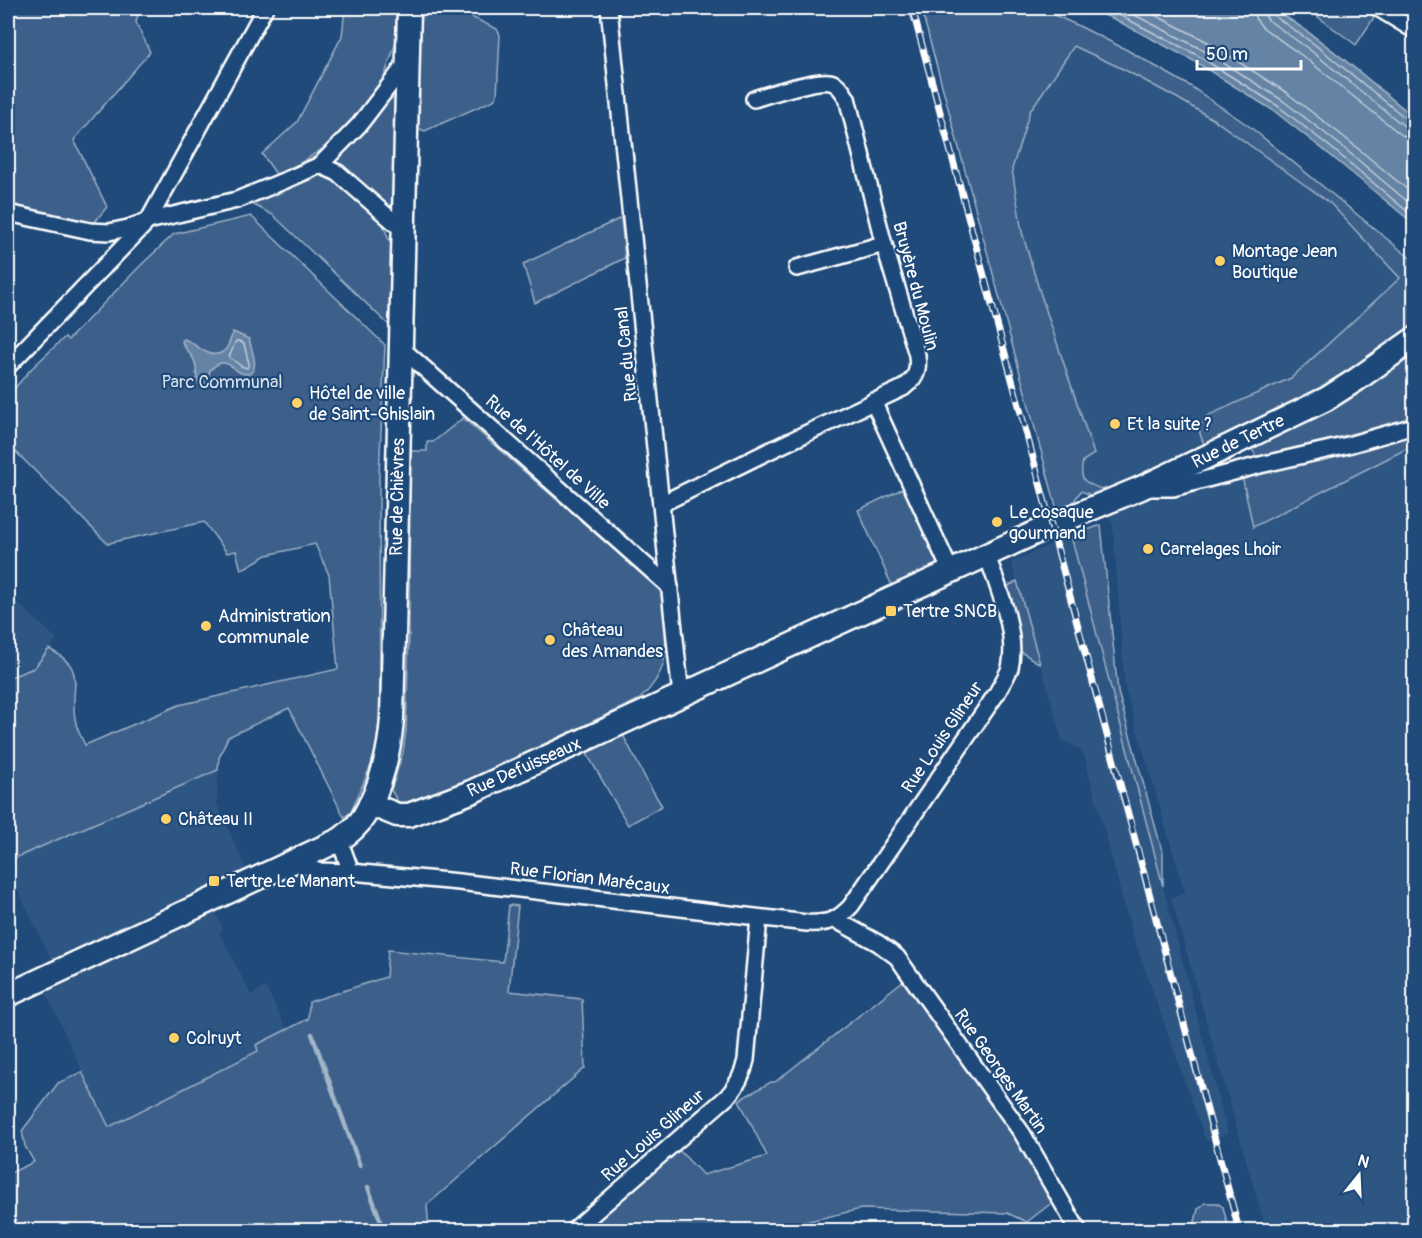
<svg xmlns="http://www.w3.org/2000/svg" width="1422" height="1238" font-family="Pangolin,sans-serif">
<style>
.built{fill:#2e5683}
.green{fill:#3c618b;stroke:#9eb0c5;stroke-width:1.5}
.water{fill:#6583a4;stroke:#a3b5c8;stroke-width:1.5}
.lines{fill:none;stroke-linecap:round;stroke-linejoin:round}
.shore{stroke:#c1cddb;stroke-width:1.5}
.stream{stroke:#a3b5c8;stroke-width:4.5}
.street-casing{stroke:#fff;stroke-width:20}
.secondary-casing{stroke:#fff;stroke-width:27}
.street{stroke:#1f4a7a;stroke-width:15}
.secondary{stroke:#1f4a7a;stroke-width:22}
.rail-casing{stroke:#fff;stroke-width:7}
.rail{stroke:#1f4a7a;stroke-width:4.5;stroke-dasharray:14;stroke-linecap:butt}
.poi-dot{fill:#ffd166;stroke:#1f4a7a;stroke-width:2}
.labels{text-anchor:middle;stroke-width:4.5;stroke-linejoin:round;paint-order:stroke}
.poi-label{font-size:18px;fill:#fff;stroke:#1f4a7a;text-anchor:start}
.street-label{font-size:18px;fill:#fff;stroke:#1f4a7a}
.park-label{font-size:18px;fill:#d8dfe8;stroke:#1f4a7a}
</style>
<rect width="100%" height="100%" fill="#1f4a7a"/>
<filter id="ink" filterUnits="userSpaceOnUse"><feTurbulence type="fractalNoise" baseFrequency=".0167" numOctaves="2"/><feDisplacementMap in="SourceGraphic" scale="12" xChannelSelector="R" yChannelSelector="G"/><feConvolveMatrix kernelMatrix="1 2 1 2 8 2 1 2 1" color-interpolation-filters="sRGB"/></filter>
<g filter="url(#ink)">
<!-- built -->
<g class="built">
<polygon points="1074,46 1125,70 1177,98 1216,121 1330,203 1401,279 1291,378 1207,416 1199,433 1204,444 1105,491 1084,481 1081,473 1083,461 1038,286 1022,232 1012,169 1030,111"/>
<polygon points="1414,444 1414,1230 1293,1230 1290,1219 1265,1226 1171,898 1185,893 1125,688 1113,527 1108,513 1163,496 1242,476 1253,527"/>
<polygon points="1071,536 1228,1134 1206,1141 1132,933 1083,752 1062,739 1011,562"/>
<polygon points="8,594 57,639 34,668 8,678"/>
<polygon points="218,770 217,803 247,871 52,961 12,878 8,867 8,861"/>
<polygon points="213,906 223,930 219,932 251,995 266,987 287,1030 256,1045 259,1051 108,1127 42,984"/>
</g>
<!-- green -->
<g class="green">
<polygon points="8,8 140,8 136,22 150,52 74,140 107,207 92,225 8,206"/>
<polygon points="345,8 397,8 396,42 383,81 374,95 340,138 278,177 262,154 297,122 342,36"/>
<polygon points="420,8 467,8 467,15 497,29 500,35 497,96 494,100 425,131 417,128"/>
<path d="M 921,8 L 1033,8 L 1041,9 L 1079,26 L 1127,50 L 1190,86 L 1249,126 L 1414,261 L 1414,417 L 1265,457 L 1256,456 L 1241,429 L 1204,444 C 1198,431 1197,428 1207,416 L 1291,378 L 1400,278 L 1330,203 L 1216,121 L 1177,98 L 1125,70 L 1074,46 L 1030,111 L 1012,169 L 1022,232 L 1038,286 L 1094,454 L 1083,461 C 1078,484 1087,482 1105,491 L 1093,496 L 1081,491 L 1072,504 L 1057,510 Z"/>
<polygon points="1306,8 1368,8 1377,13 1356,45"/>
<polygon points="396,98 394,204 388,206 335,162 374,121 388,99"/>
<polygon points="321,174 336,180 382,222 393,250 391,327 273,215 248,202 312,175"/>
<path d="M 251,216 L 385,345 L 379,476 L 380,712 L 376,749 L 371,765 L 351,812 L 344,817 L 289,708 L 228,737 L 219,758 L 218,770 L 8,861 L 8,678 L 34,668 L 49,649 C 91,670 67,688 76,723 C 77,730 82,738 85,745 L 179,705 L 338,669 L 329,575 L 315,544 L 267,555 L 241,570 L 236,551 L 227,553 L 204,522 L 113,542 L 108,544 L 8,444 L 8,396 L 31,369 L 65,337 L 68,340 L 140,266 L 174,234 Z"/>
<polygon points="621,218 625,258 535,303 523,264"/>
<path d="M 463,418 L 659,589 C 665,599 664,610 665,621 C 667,656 667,673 640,699 L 460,784 L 407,804 L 398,802 L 391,790 L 403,752 L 406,730 L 409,630 L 410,451 L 427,451 L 427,442 L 433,442 Z"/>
<polygon points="1414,432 1414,445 1253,527 1242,476"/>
<polygon points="908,486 944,565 893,588 858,510"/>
<polygon points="1101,525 1118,692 1163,854 1163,886 1071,536"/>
<polygon points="1017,581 1040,664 1018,650 1005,588"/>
<polygon points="623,735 648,783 662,806 628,825 586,752"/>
<polygon points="509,905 518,906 509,991 582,999 585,1068 427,1205 429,1230 8,1230 8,1174 34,1162 25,1146 22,1131 58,1083 82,1072 109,1127 258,1051 256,1045 308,1019 309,1002 386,977 388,950 503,962"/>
<polygon points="904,980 1015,1132 1054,1201 1027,1222 1007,1213 861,1209 787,1226 787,1230 580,1230 676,1147 703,1175 767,1156 739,1100 771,1082 775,1082"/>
<polygon points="1205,1203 1217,1203 1223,1207 1229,1230 1193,1230 1198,1209"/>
</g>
<!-- water -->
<g class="water">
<path d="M 1086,8 L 1272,8 C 1323,39 1368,80 1414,117 L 1414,224 L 1330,155 L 1274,111 L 1194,61 L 1114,19 Z"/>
<path d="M 233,332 L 249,339 C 251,348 261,371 248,374 C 246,374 241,373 239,372 C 233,368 230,363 222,363 C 217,363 214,367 210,370 L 207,384 L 201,386 C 194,379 198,371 195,363 C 193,354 184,350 182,341 L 184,339 C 197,343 210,363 225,350 C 229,346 231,337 233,332 Z"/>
</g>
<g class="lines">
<!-- shore -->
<g class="shore">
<polyline points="1102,8 1117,14 1197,55 1278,106 1334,150 1414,217"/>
<polyline points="1121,8 1201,49 1282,100 1339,144 1414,207"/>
<polyline points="1141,8 1206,41 1287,93 1344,137 1414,195"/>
<polyline points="1254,8 1255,18 1262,27 1304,57 1399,133 1405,137 1414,138"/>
<polyline points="1263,8 1264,14 1268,20 1310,50 1404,126 1414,129"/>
<polyline points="1270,8 1273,15 1314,44 1408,120 1414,121"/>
<polygon points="236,341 239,341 244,344 249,364 247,368 241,366 229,357"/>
</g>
<!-- stream -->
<g class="stream">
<polyline points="312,1034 360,1166"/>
<polyline points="368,1187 384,1230"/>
</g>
<!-- street casing -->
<g class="street-casing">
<g id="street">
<polyline points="609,8 681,696"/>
<polyline points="1378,8 1414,30"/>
<polyline points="320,165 359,125 408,61"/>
<polyline points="8,213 90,231 109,232 128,228 148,221 237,200 286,180 320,165 338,173 403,230"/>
<polyline points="797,268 884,244"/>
<polyline points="400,347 670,587"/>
<polyline points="8,366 148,221 265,8"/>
<polyline points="873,401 951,572"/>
<polyline points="1147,488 1173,488 1260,465 1348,445 1414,426"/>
<path d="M 661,504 L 769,451 L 903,388 C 916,378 919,372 917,355 L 883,241 L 847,98 C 842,91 839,84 830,82 C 816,79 770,94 754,99"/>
<polyline points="339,839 351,872"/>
<path d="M 293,861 L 317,871 L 351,872 L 459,882 L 807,923 C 827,924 837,921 851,906 L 997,693 C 1001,685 1007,676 1010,668 C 1018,633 998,588 987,555"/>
<polyline points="836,920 878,943 897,957 1022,1133 1078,1230"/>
<path d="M 574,1230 L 727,1097 C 737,1086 743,1075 746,1060 L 759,918"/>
</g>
</g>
<!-- secondary casing -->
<g class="secondary-casing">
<g id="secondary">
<polyline points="370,804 397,815 409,815 471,792 1052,525 1141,488 1227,447 1326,399 1356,380 1414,339"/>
<path d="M 8,995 L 341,839 C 350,832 358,826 364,816 C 381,788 390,750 392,718 L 409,8"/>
</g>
</g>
<!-- street -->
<use href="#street" class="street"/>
<!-- secondary -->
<use href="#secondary" class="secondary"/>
<!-- rail casing -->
<g class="rail-casing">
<path id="rail" d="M 912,8 C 1022,415 1131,823 1239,1230"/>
</g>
<!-- rail -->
<use href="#rail" class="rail"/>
</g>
</g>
<!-- markers -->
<g class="poi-dot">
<circle cx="1220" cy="261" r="6"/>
<circle cx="297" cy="403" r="6"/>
<circle cx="1115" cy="424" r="6"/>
<circle cx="997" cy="522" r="6"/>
<circle cx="1148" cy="549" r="6"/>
<rect x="885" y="605" width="12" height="12" rx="3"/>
<circle cx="206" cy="626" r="6"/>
<circle cx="550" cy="640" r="6"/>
<circle cx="166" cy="819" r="6"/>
<rect x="208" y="875" width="12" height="12" rx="3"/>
<circle cx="174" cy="1038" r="6"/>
</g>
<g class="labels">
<!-- poi labels -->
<g class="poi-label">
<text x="1232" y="257">Montage Jean<tspan x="1232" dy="21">Boutique</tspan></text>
<text x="309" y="399">Hôtel de ville<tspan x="309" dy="21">de Saint-Ghislain</tspan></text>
<text x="1127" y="430">Et la suite ?</text>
<text x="1009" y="518">Le cosaque<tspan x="1009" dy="21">gourmand</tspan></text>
<text x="1160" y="555">Carrelages Lhoir</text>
<text x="903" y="617">Tertre SNCB</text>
<text x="218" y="622">Administration<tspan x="218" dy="21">communale</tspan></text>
<text x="562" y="636">Château<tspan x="562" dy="21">des Amandes</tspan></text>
<text x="178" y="825">Château II</text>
<text x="226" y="887">Tertre Le Manant</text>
<text x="186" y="1044">Colruyt</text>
</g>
<!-- street labels -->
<g class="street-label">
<text transform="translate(916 286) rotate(75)" y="6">Bruyère du Moulin</text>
<text transform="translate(626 354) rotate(-96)" y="6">Rue du Canal</text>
<text transform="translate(1238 441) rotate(-26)" y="6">Rue de Tertre</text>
<text transform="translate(548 452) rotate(42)" y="6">Rue de l'Hôtel de Ville</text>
<text transform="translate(397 497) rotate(-89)" y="6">Rue de Chièvres</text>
<text transform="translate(942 737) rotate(-56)" y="6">Rue Louis Glineur</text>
<text transform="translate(524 767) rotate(-24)" y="6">Rue Defuisseaux</text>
<text transform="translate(590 878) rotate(7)" y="6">Rue Florian Marécaux</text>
<text transform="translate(1001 1071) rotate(55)" y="6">Rue Georges Martin</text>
<text transform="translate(653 1135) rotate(-41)" y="6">Rue Louis Glineur</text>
</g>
<!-- park labels -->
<g class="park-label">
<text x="222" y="388">Parc Communal</text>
</g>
</g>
<!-- margin -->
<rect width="1422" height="1238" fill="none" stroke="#1f4a7a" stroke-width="30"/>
<rect x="15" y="15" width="1392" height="1208" fill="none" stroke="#fff" stroke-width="2" filter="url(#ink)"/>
<!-- north arrow -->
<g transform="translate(1359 1175) rotate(18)" stroke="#1f4a7a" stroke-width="4.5" paint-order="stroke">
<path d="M0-4.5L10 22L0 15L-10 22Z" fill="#ffffff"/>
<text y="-9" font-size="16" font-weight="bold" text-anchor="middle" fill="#ffffff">N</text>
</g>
<!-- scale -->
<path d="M1197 60v9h104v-9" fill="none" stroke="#ffffff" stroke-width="3"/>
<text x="1206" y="60" font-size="18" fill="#ffffff" stroke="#1f4a7a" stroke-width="4.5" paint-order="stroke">50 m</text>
</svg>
